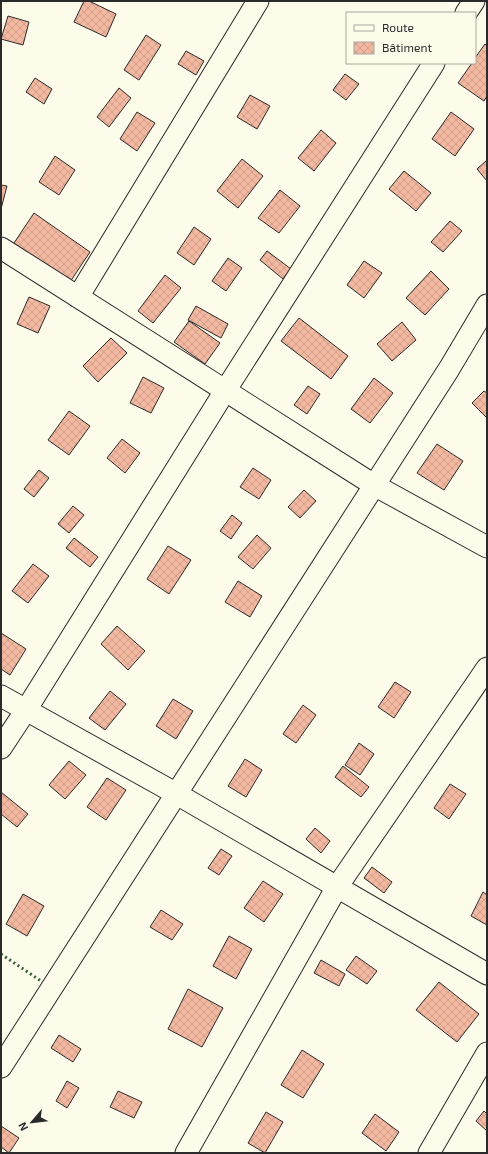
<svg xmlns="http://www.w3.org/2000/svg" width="488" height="1154" font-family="'Exo 2',sans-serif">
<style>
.building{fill:url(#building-cross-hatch);stroke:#2b2b2b}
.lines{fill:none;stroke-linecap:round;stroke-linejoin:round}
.street-casing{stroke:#2b2b2b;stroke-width:23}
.street{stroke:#fdfbea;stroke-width:21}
.hedge{stroke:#34623c;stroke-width:3;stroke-dasharray:2 3;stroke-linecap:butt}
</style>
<defs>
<pattern id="building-cross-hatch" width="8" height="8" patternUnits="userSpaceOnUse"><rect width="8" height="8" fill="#f2b8a0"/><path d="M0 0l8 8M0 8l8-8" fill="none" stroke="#d09e8a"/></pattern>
</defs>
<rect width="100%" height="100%" fill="#fdfbea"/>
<!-- building -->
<g class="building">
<polygon points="84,1 89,1 116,14 106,37 74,22"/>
<polygon points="8,16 29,22 23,45 1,39"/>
<polygon points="146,35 161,45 139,80 124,70"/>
<polygon points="485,44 487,46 487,96 484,101 458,83 472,63 475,63 475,58"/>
<polygon points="186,51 204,61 196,75 178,64"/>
<polygon points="345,74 359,84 346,100 333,90"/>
<polygon points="35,78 52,89 44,104 26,92"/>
<polygon points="119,88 131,98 109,127 97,117"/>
<polygon points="250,95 270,106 257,129 237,117"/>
<polygon points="137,112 155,123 137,151 120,139"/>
<polygon points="451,112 474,129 455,156 432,139"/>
<polygon points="321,130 336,143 314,171 298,158"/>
<polygon points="55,156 75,170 59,195 39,182"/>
<polygon points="242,159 263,176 238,208 217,191"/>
<polygon points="487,160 487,181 477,169"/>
<polygon points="404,171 431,193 416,211 389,189"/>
<polygon points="1,185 7,186 1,209"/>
<polygon points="280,190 300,206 279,233 258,218"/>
<polygon points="34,213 90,252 66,288 10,249"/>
<polygon points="450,221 462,231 443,252 431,242"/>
<polygon points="194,227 211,239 194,265 177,253"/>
<polygon points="267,251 291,269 283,279 260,260"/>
<polygon points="228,258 242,268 226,291 212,281"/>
<polygon points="364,261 382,273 364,298 347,285"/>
<polygon points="431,271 449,289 425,315 406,298"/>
<polygon points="165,275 181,288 153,323 138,311"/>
<polygon points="29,297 50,306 38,333 17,324"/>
<polygon points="196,306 228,324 221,338 188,320"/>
<polygon points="299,318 348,356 331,379 281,341"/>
<polygon points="189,321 220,343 205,364 174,342"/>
<polygon points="402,322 416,340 392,361 377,344"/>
<polygon points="111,338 127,353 98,382 83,366"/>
<polygon points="143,377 164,388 151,413 130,403"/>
<polygon points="374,378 393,393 370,423 351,409"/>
<polygon points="308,386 320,394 307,414 294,405"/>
<polygon points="484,391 487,393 487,418 472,403"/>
<polygon points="69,411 90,426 69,455 48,440"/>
<polygon points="122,439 140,453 125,473 107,458"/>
<polygon points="437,444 463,461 444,490 417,473"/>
<polygon points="253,468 271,480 259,499 240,487"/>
<polygon points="39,470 49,478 34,497 24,489"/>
<polygon points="304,490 316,501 300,518 288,507"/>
<polygon points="73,506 84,515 69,533 58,524"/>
<polygon points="232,515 242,523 231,539 220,531"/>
<polygon points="257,535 271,548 253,569 238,557"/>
<polygon points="74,538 98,557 90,567 66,548"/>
<polygon points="168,546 191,560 169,594 147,579"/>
<polygon points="33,564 49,576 28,603 12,591"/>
<polygon points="238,581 262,596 250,617 225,602"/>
<polygon points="117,626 145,651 128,670 101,644"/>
<polygon points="1,633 26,649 10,675 1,669"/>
<polygon points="395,682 411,692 394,718 378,707"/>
<polygon points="110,691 126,704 105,730 89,718"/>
<polygon points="173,699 193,711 176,739 156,726"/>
<polygon points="303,705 316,715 296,743 283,734"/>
<polygon points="359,743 374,754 360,775 345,765"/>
<polygon points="245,759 262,770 246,797 228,786"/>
<polygon points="69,761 86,775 65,799 49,785"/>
<polygon points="343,766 369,787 361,797 335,777"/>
<polygon points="107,778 126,790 106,820 87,807"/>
<polygon points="450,784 466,794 449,819 434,808"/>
<polygon points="1,792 28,814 17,827 1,814"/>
<polygon points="315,828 330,841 321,853 306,839"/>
<polygon points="221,849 232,856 219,875 208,868"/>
<polygon points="372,867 392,882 384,893 364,878"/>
<polygon points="263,881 283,894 264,922 244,908"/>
<polygon points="483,892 487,895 487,925 471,916"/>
<polygon points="23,894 44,906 27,936 6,924"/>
<polygon points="161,910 183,924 172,940 150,927"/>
<polygon points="229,936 252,949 236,979 213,966"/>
<polygon points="356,956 377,971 367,984 346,970"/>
<polygon points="321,960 345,974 339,986 314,973"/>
<polygon points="439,982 479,1014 457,1042 416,1010"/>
<polygon points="188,989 223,1008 202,1047 168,1029"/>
<polygon points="59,1035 81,1049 73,1062 51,1048"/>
<polygon points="302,1050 324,1064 303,1098 281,1085"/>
<polygon points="67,1081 79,1088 67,1108 56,1101"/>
<polygon points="118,1091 142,1102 134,1118 110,1107"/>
<polygon points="484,1111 487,1114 487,1131 476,1121"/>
<polygon points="266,1112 283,1122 265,1153 248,1143"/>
<polygon points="375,1114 399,1132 386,1151 362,1133"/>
<polygon points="1,1126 19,1138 9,1153 1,1147"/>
</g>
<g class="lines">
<!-- street casing -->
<g class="street-casing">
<g id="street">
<polyline points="466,13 474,1"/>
<polyline points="1,248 374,485 487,547"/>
<polyline points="78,297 258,1"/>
<polyline points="1,696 175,793 487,974"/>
<polyline points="1,748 26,710 225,391 434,63"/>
<polyline points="1,1067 449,369 487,305"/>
<polyline points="186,1153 337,887 487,668"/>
<polyline points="429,1153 487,1053"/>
</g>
</g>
<!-- street -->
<use href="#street" class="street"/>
<!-- hedge -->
<polyline class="hedge" points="1,954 41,981"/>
</g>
<!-- border -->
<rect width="488" height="1154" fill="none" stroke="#2b2b2b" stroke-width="4"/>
<!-- legend -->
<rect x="346" y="12" width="130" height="52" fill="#fdfbea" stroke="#a9a89e"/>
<rect x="354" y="25" width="20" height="6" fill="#fdfbea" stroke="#a9a89e"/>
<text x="382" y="32" font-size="12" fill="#2b2b2b">Route</text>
<rect x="354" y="42" width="20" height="12" fill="url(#building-cross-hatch)" stroke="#a9a89e"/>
<text x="382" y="52" font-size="12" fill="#2b2b2b">Bâtiment</text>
<!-- north arrow -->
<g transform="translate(32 1122) rotate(242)" stroke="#fdfbea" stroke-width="3" paint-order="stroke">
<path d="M0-3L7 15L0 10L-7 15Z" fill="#2b2b2b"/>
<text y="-6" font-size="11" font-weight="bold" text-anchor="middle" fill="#2b2b2b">N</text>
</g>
</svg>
